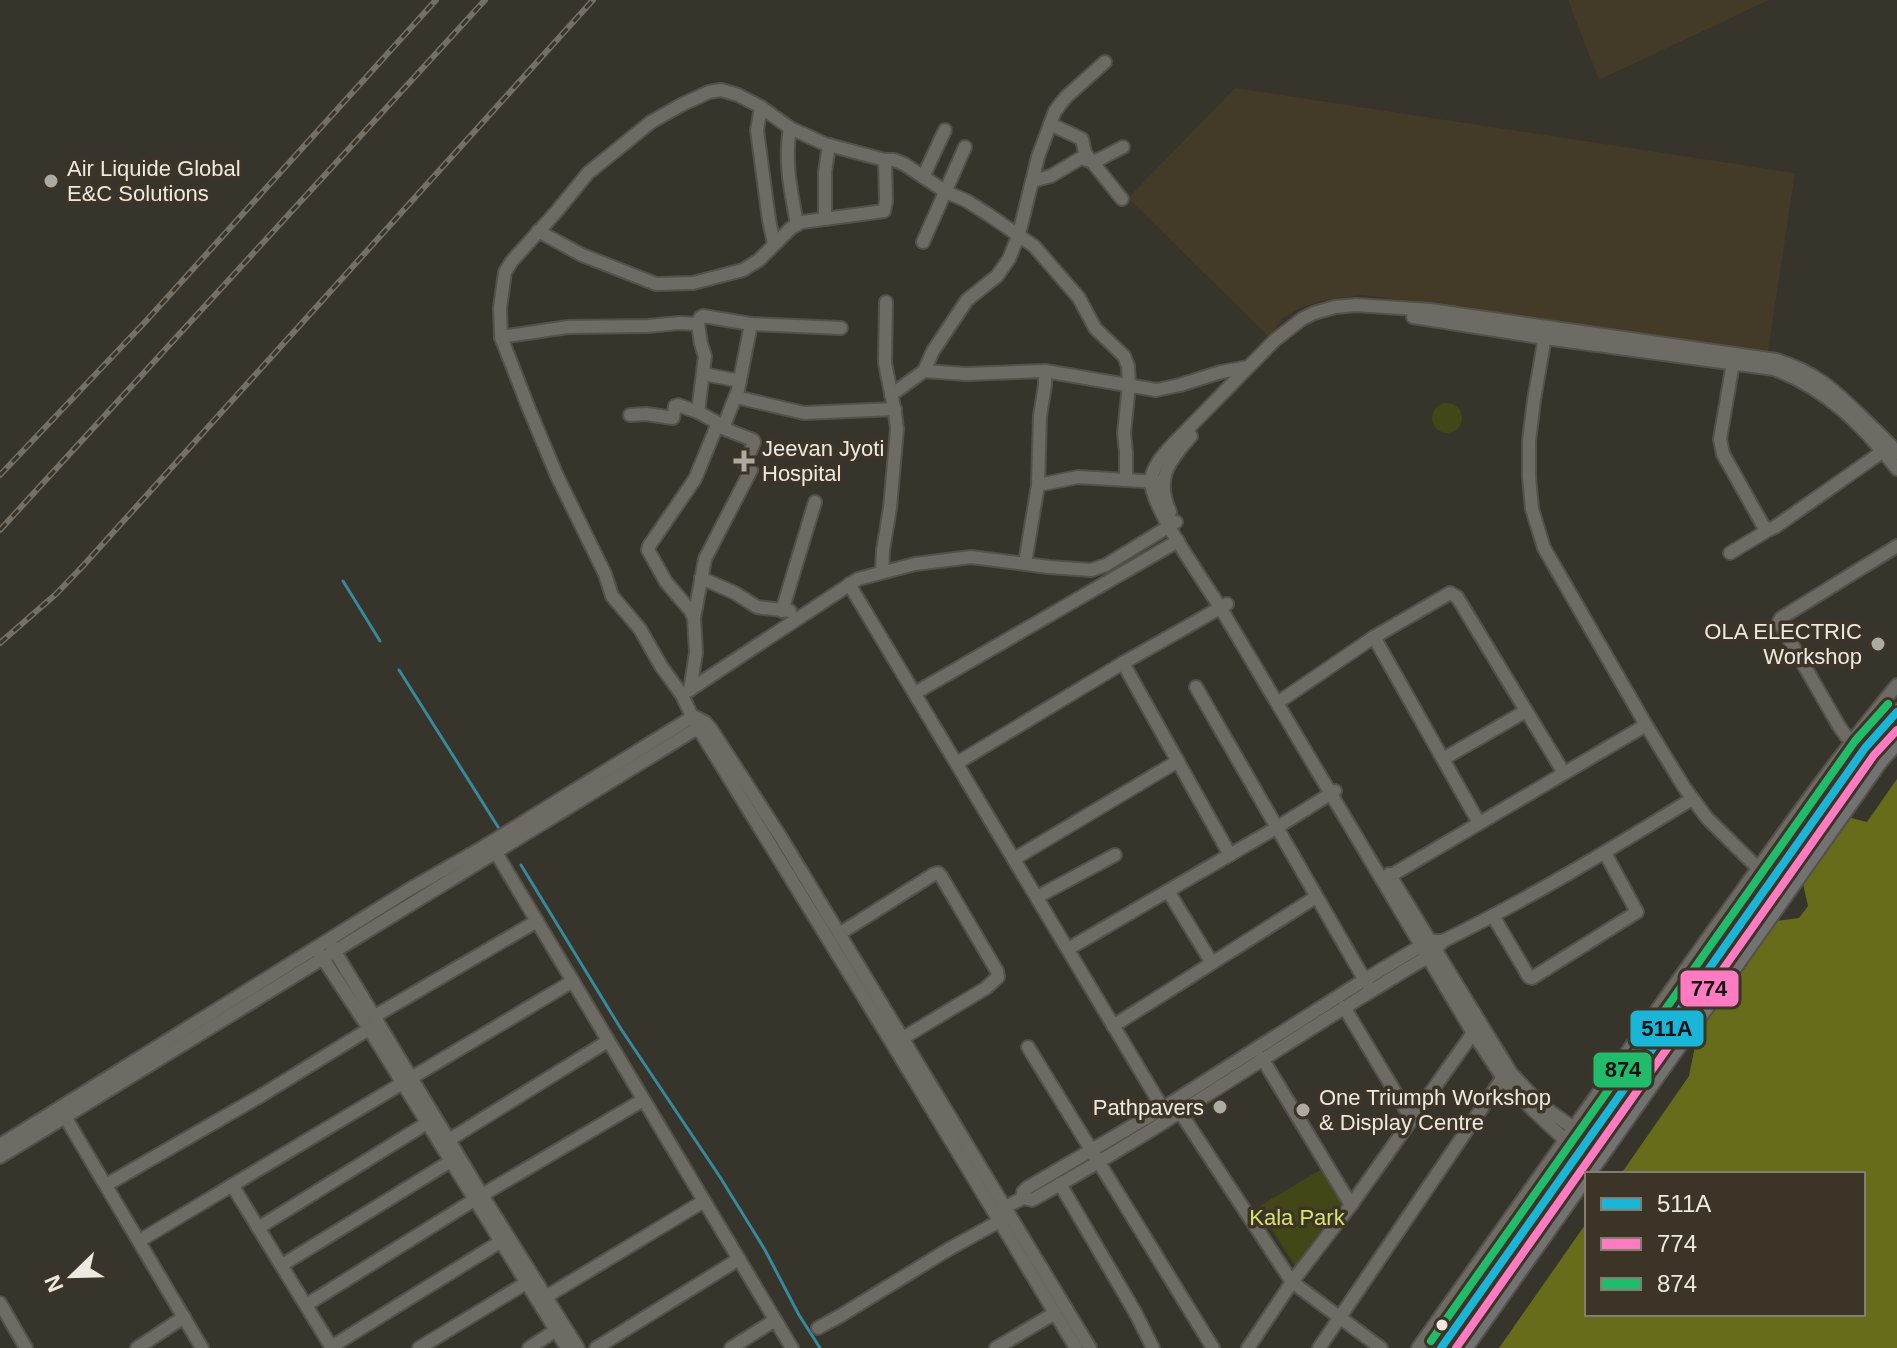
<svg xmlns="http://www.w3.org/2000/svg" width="1897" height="1348" font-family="Arial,sans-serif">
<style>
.built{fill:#433a27}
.green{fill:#434717}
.forest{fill:#666c1a}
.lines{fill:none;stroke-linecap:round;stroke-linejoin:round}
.stream{stroke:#37899c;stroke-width:3}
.minor-casing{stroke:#53514a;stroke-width:16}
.major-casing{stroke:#53514a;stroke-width:20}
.minor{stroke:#6d6b64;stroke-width:12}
.major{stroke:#737272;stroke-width:16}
.rail-casing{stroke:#727069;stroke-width:6}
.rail{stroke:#3c3527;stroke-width:3;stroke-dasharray:9;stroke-linecap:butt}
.bus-1-casing{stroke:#3c3527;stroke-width:14}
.bus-2-casing{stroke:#3c3527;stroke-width:14}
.bus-3-casing{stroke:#3c3527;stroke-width:14}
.bus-1{stroke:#1ab6d8;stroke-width:8}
.bus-2{stroke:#fe7ac1;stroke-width:8}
.bus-3{stroke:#20bc6c;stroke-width:8}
.poi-dot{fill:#adaaa1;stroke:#3c3527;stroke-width:3}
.bus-dot{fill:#ede9e0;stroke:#3c3527;stroke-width:3}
.labels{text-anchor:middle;stroke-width:7;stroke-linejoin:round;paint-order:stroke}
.poi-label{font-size:22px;fill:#ede9e0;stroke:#3c3527;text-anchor:start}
.park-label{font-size:22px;fill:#d6e36e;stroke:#3c3527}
.line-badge{stroke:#3c3527;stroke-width:3}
.pale-badge-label{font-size:22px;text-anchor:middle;font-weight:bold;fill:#111}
</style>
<rect width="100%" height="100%" fill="#37342c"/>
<!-- built -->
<g class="built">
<polygon points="1568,0 1769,0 1599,80"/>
<polygon points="1235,88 1795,173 1768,351 1363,295 1326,300 1303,307 1284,317 1269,337 1128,198"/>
</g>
<!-- green -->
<g class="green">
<circle cx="1447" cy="418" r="15"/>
<polygon points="1320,1170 1343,1201 1295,1266 1258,1207"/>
</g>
<!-- forest -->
<polygon class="forest" points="1897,779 1897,1348 1499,1348 1587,1222 1587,1314 1863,1314 1863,1174 1621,1174 1689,1076 1698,1031 1775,921 1799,918 1808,906 1802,879 1847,817 1867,822"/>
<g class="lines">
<!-- stream -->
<g class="stream">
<polyline points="343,581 380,641"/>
<polyline points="399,670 500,830"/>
<polyline points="521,865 621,1029 720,1177 765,1250 799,1315 820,1348"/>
</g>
<!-- minor casing -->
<g class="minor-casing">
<g id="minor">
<polyline points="761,107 757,130 769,220 774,244"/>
<polyline points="1050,124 1082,139 1085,153 1122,199"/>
<path d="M 790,128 C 784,161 791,192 797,224"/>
<polyline points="923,177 945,130"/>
<polyline points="1032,181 1051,176 1081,158 1094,162 1123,147"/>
<polyline points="825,219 825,172 829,145"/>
<polyline points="538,231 582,255 656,284 693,283 743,270 759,260 791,228 802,222 884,211 886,201 885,160"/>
<polyline points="923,242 965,147"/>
<path d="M 1413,317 L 1545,338 L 1774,369 C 1826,388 1863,426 1897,469"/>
<polyline points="698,324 700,318 703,316 751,324 841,328"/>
<polyline points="1546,331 1534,400 1529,441 1529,477 1532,509 1544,548 1646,725 1684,787 1707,818 1771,881"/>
<polyline points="501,337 568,327 648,326 680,323 698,324 701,344 705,356 698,412 718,423 695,479 649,546 648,550 666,582 690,610 694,618 696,653 690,690"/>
<polyline points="1733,363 1720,439 1723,454 1764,527 1770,529 1775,527 1889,447"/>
<polyline points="924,371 966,374 1045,371 1156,390 1180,385 1221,372 1248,367"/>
<polyline points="703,374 740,381"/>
<polyline points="891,395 924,371 933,351 967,300 997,276 1009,259 1019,234 1038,157 1055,111 1066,97 1105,62"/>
<polyline points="736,397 804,413 895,409"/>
<polyline points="630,415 646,414 673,418 675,406 678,405 698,412"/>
<polyline points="723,428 738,390 751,324"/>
<polyline points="1038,485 1078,477 1158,482"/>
<path d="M 1170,512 C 1155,478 1168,463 1191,436"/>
<polyline points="1730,553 1770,529"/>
<polyline points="1025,563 1038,485 1040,416 1045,385 1045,371"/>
<polyline points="882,572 883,550 890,508 897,429 895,413 885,363 886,302"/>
<polyline points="701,578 735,593 757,607 790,611"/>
<polyline points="849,584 1165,1112"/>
<polyline points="782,611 815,502"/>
<polyline points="694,618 705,559 751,470 745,465 754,442 753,440 717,426"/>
<polyline points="1374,637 1479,823"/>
<polyline points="1123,663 1230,855"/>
<polyline points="1196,687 1367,984"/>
<polyline points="688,691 858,579 915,564 971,557 1049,567 1091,570 1106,565 1176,522"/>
<polyline points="915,693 1178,541"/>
<polyline points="1283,699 1374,637 1450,593 1457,597 1564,773"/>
<polyline points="696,725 682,695 661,666 640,629 612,596 605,574 557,476 529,409 501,337 500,308 505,272 512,261 557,211 588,173 651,122 683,104 709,92 721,90 738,95 761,107 790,128 825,144 885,160 894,160 904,164 946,192 967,201 989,215 1034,246 1079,298 1095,328 1124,356 1128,366 1129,385 1124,433 1126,452 1126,480"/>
<polyline points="1855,742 1846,736 1839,726 1779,622 1781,618 1897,546"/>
<polyline points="1443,759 1526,711"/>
<polyline points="957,763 1123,663 1227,604"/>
<polyline points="495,851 792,1348"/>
<polyline points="1014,859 1178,761"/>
<polyline points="1389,874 1511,1073 1541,1105 1603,1149"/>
<polyline points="1390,876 1646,725"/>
<polyline points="1168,891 1212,963"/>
<polyline points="1037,897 1115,855"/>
<polyline points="1493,916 1529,977 1532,978 1637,912 1605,853"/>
<polyline points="839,934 934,874 938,873 941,876 997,971 998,977 986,988 903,1038"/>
<path d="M 1443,941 C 1529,899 1611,849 1692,799"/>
<polyline points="331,945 482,1195 578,1348"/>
<polyline points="1068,949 1276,828 1335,791"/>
<polyline points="320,954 366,1024 567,1348"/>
<polyline points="1344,1007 1412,1120"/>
<polyline points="375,1016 537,921"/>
<polyline points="1113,1026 1316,897"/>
<polyline points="1028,1047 1213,1348"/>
<polyline points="1262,1058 1351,1205"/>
<polyline points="61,1110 202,1348"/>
<polyline points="1180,1112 1292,1282 1381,1348"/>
<polyline points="444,1143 608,1041"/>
<polyline points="0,1145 410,889 480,849 689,719 695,717 705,722 711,729 780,836 1090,1348"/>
<polyline points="0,1157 696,729 702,734 892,1043 1076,1348"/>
<path d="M 1595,1161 L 1564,1139 L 1534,1111 L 1505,1081 L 1473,1033 L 1220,607 C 1205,583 1149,505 1151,480 C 1153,465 1165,453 1174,443 L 1275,340 L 1302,319 L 1314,313 L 1335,307 L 1356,305 L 1430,310 L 1776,360 C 1818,373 1835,391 1865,420 C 1876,431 1888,441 1897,453"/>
<polyline points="1060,1184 1135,1312 1153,1348"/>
<polyline points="106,1185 262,1095 369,1029"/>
<polyline points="232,1185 332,1348"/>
<path d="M 998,1211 L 1023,1198 L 1032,1200 C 1167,1126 1292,1037 1424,959 L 1435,951 L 1443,941 L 1429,941 L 1364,980 L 1163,1108 L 1027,1188 L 1023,1192 L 1023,1198"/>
<polyline points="258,1228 427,1123"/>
<polyline points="139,1241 573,981"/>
<polyline points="282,1265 451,1161"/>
<polyline points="539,1301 704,1201"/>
<polyline points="0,1303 26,1348"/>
<polyline points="306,1305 482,1195 643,1100"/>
<polyline points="818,1328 840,1316 949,1249 1007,1217"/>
<polyline points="331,1347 500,1242"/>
<polyline points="137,1348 184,1317"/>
<polyline points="419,1348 526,1283"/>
<polyline points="529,1348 556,1330"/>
<polyline points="596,1348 739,1259"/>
<polyline points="731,1348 775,1320"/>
<polyline points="996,1348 1055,1313"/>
<polyline points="1248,1348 1292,1282 1351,1205 1473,1033"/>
<polyline points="1319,1348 1503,1077"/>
<path d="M 1418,1348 C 1513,1212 1609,1077 1705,942 C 1768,855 1829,767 1897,685"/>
</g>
</g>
<!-- major casing -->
<g class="major-casing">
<g id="major">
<polyline points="1441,1348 1580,1149 1865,748 1897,712"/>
<path d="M 1464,1348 C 1602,1151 1741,955 1880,760 L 1897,741"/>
</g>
</g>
<!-- minor -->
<use href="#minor" class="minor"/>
<!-- major -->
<use href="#major" class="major"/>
<!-- rail casing -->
<g class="rail-casing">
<g id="rail">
<polyline points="0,475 146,321 436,0"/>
<polyline points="0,530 485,0"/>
<polyline points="0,643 56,594 82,567 593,0"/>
</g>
</g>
<!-- rail -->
<use href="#rail" class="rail"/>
<!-- bus-1 casing -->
<g class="bus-1-casing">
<polyline id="bus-1" points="1441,1348 1865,748 1897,712"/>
</g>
<!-- bus-2 casing -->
<g class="bus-2-casing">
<polyline id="bus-2" points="1456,1348 1874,755 1897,730"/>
</g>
<!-- bus-3 casing -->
<g class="bus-3-casing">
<polyline id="bus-3" points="1431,1341 1855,741 1888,704"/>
</g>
<!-- bus-1 -->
<use href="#bus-1" class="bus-1"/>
<!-- bus-2 -->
<use href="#bus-2" class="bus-2"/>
<!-- bus-3 -->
<use href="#bus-3" class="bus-3"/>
</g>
<!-- markers -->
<g class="poi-dot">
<circle cx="51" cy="181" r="8"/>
<path d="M740 449h8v8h8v8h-8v8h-8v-8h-8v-8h8z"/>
<circle cx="1878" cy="644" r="8"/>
<circle cx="1220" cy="1107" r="8"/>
<circle cx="1303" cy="1110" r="8"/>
</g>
<circle class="bus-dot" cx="1442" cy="1325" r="7"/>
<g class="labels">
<!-- poi labels -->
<g class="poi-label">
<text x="67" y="176">Air Liquide Global<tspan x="67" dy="25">E&amp;C Solutions</tspan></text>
<text x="762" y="456">Jeevan Jyoti<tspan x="762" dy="25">Hospital</tspan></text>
<text x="1862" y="639" text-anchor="end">OLA ELECTRIC<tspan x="1862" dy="25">Workshop</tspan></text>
<text x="1319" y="1105">One Triumph Workshop<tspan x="1319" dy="25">&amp; Display Centre</tspan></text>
<text x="1204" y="1115" text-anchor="end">Pathpavers</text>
</g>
<!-- park labels -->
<g class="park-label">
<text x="1297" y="1225">Kala Park</text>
</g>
</g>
<g class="line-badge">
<rect x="1679" y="969" width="61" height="39" rx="8" fill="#fe7ac1"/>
<rect x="1629" y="1009" width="76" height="39" rx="8" fill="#1ab6d8"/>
<rect x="1592" y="1051" width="61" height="38" rx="8" fill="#20bc6c"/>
</g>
<g class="pale-badge-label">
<text x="1709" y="996">774</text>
<text x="1667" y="1036">511A</text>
<text x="1623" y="1077">874</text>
</g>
<!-- legend -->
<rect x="1585" y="1172" width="280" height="144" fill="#3c3527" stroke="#837d71" stroke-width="2"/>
<rect x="1601" y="1198" width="40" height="12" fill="#1ab6d8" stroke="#837d71" stroke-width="2"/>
<text x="1657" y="1212" font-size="24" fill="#ede9e0">511A</text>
<rect x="1601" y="1238" width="40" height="12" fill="#fe7ac1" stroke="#837d71" stroke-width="2"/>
<text x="1657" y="1252" font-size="24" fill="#ede9e0">774</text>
<rect x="1601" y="1278" width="40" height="12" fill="#20bc6c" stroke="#837d71" stroke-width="2"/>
<text x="1657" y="1292" font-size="24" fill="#ede9e0">874</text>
<!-- north arrow -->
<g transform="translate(72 1276) rotate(247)" stroke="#3c3527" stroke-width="6" paint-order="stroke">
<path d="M0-6L14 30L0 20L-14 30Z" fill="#ede9e0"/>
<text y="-12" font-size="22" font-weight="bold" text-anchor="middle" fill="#ede9e0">N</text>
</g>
</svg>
